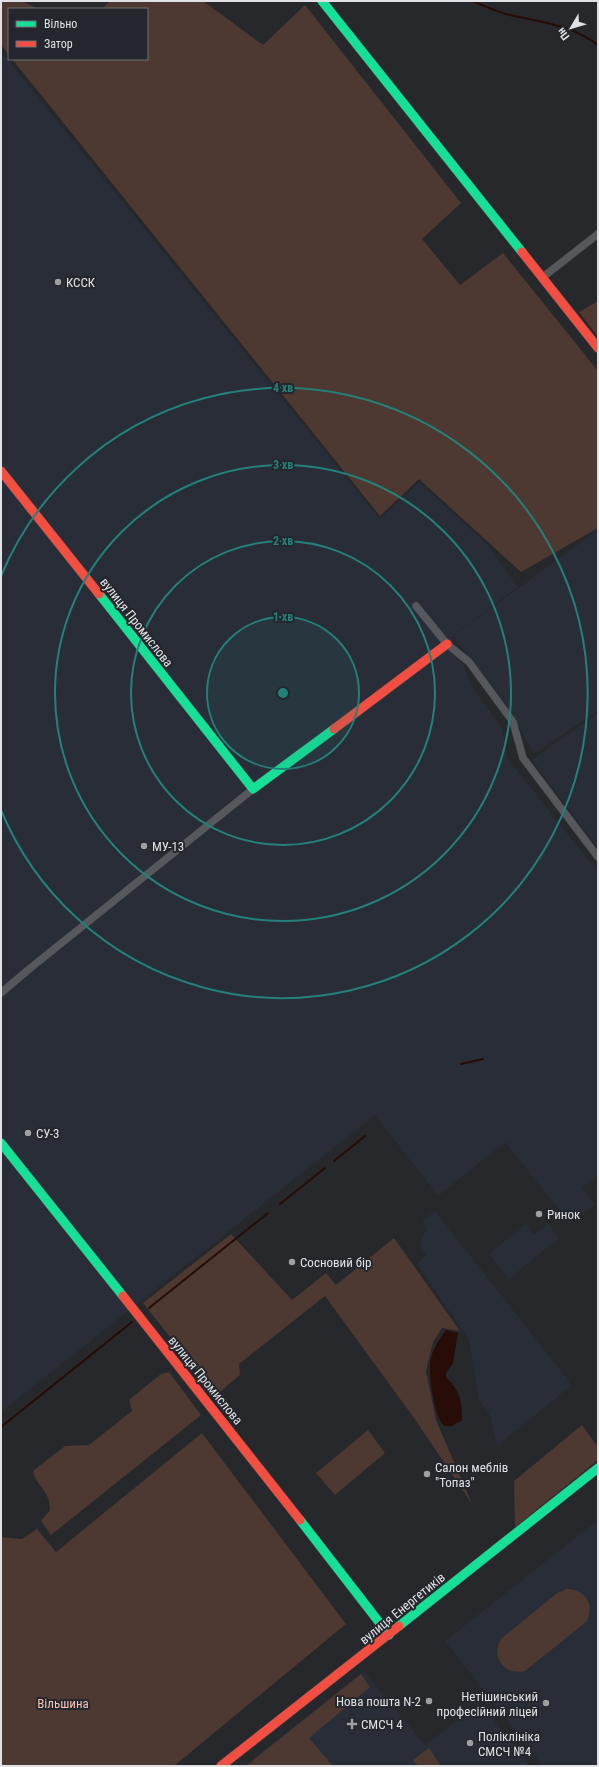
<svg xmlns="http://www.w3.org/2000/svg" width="599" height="1767" font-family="'Roboto Condensed',sans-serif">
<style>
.built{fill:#292d37}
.green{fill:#4d3832}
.water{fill:#270c07}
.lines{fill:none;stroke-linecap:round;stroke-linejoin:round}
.stream{stroke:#270c07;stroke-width:2}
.street-casing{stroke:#444648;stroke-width:8}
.fast-casing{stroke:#444648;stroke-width:10}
.jam-casing{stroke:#444648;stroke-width:10}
.street{stroke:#56585d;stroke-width:7}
.fast{stroke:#16e098;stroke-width:9}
.jam{stroke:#f24e42;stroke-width:9}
.ring{fill:none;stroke:#24817a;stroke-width:2}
.poi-dot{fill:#9ea0a4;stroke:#24272d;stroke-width:1.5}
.labels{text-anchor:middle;stroke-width:4;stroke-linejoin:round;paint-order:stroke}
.poi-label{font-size:13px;fill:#dfe1e5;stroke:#24272d;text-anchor:start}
.street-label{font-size:13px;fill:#dfe1e5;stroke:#24272d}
.park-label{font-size:13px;fill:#f9c2b3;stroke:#24272d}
.centre{fill:#24817a;stroke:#24272d;stroke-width:2}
.ring-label{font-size:12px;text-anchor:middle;font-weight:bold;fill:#24817a;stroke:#24272d;stroke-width:4;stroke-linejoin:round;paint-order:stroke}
</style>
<rect width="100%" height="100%" fill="#26282b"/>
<!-- built -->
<g class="built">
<polygon points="1,52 380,519 419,482 486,543 518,587 451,637 473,688 502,728 507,758 598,872 598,1175 582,1187 595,1204 570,1223 505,1142 438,1196 375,1115 1,1412"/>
<polygon points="595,532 598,535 598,711 534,754 513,716 453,636"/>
<polygon points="598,713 598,848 532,760"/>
<polygon points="435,1211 572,1385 497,1446 490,1414 479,1401 469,1340 417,1264 426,1255 420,1246 421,1240 427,1229 422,1221"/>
<polygon points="526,1224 534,1235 548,1224 559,1238 509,1279 489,1254"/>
<polygon points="598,1520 598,1766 543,1766 445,1641"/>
<polygon points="364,1671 425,1745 480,1703 530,1766 244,1766"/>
</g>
<!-- green -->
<g class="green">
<polygon points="1,1 22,1 38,9 9,9 9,55 1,45"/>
<polygon points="110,1 203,1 263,45 305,5 461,203 422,239 460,285 503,253 598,371 598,528 521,572 419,479 380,516 12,59 147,59 147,9 102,9"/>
<polygon points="598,301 598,337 579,312"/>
<polygon points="231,1234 292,1300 326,1273 336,1285 394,1238 460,1331 442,1328 433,1342 426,1371 436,1420 472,1504 414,1418 325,1296 239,1364 240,1375 216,1395 143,1303"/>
<path d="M 169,1372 L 201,1415 L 51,1535 L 41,1521 L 50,1510 C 50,1490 37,1488 33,1471 L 65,1446 L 89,1445 L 132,1411 L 129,1400 L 161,1374 Z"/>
<polygon points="582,1425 598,1447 598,1460 515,1527 514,1481"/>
<polygon points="368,1430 385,1453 335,1495 316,1473"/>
<polygon points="202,1433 346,1624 174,1766 1,1766 1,1537 22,1539 37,1529 56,1552"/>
<path d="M 567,1589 C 585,1589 596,1605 586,1622 L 525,1671 C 505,1676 490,1658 501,1639 L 557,1593 Z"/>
<polygon points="361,1674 370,1687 309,1738 333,1766 246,1766"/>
<polygon points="429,1748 441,1766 418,1766 413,1760"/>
</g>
<!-- water -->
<path class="water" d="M 446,1330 L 458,1333 L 453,1363 L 446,1373 L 446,1377 C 460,1391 462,1401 462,1420 L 452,1426 L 444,1426 C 434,1417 429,1378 430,1363 C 431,1352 439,1339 446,1330 Z"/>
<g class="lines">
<!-- stream -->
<g class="stream">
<path d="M 472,1 C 485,6 497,12 510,15 C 542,22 571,25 598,45"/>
<polyline points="461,1064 483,1059"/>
<polyline points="334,1161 365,1136"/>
<polyline points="280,1204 325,1168"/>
<polyline points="149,1308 268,1213"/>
<polyline points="1,1427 132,1322"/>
</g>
<!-- street casing -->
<g class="street-casing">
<g id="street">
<polyline points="543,277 598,234"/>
<polyline points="416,606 447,644 469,662 513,722 523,758 598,857"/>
<polyline points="1,993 28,970 253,789"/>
</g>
</g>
<!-- fast casing -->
<g class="fast-casing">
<g id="fast">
<polyline points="322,1 522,252"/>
<polyline points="99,594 253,789 334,729"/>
<polyline points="1,1143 123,1296"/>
<polyline points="300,1520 389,1635"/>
<polyline points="399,1626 598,1468"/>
</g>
</g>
<!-- jam casing -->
<g class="jam-casing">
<g id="jam">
<polyline points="522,252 598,348"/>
<polyline points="1,471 99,594"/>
<polyline points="334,729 447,644"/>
<polyline points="123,1296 300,1520"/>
<polyline points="221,1766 399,1626"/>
</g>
</g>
<!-- street -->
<use href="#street" class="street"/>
<!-- fast -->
<use href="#fast" class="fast"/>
<!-- jam -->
<use href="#jam" class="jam"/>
</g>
<!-- distance rings -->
<circle cx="283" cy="693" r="76" fill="#24817a" fill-opacity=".12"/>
<g class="ring">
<circle cx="283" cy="693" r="76"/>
<circle cx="283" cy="693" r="152"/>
<circle cx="283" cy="693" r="228"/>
<path d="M1 576A305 305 0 1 1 1 810"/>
</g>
<!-- markers -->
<g class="poi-dot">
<circle cx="58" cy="282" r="4"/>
<circle cx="144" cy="846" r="4"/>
<circle cx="28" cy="1133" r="4"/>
<circle cx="539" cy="1214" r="4"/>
<circle cx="292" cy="1262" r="4"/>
<circle cx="427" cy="1474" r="4"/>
<circle cx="429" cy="1701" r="4"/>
<circle cx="546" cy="1703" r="4"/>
<path d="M350 1718h4v4h4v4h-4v4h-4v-4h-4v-4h4z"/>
<circle cx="470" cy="1743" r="4"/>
</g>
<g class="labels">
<!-- poi labels -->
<g class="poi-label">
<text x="66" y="287">КССК</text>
<text x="152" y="851">МУ-13</text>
<text x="36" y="1138">СУ-3</text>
<text x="547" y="1219">Ринок</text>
<text x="300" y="1267">Сосновий бір</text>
<text x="435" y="1472">Салон меблів<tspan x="435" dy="15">"Топаз"</tspan></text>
<text x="538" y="1701" text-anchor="end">Нетішинський<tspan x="538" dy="15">професійний ліцей</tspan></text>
<text x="421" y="1706" text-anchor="end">Нова пошта N-2</text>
<text x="361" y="1729">СМСЧ 4</text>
<text x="478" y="1741">Поліклініка<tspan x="478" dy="15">СМСЧ №4</tspan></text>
</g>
<!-- street labels -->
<g class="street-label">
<text transform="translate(137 622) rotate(52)" y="5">вулиця Промислова</text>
<text transform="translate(206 1380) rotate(51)" y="5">вулиця Промислова</text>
<text transform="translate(402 1608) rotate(-39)" y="5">вулиця Енергетиків</text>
</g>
<!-- park labels -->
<g class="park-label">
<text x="63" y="1708">Вільшина</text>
</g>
</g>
<circle cx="283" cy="693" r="6" class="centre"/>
<g class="ring-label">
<text x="283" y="392">4 хв</text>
<text x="283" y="469">3 хв</text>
<text x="283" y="545">2 хв</text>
<text x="283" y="621">1 хв</text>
</g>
<!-- border -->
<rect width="599" height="1767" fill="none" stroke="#dfe1e5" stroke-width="4"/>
<!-- legend -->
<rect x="8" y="8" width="140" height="52" fill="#24272d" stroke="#6f7177"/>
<rect x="16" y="21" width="20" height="6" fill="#16e098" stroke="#6f7177"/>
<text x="44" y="28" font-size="12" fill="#dfe1e5">Вільно</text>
<rect x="16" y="41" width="20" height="6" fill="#f24e42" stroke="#6f7177"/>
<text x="44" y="48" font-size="12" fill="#dfe1e5">Затор</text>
<!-- north arrow -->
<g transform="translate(571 28) rotate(232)" stroke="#24272d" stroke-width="3" paint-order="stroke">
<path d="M0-3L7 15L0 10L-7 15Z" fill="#dfe1e5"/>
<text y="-6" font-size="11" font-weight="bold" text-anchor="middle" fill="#dfe1e5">Пн</text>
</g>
</svg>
